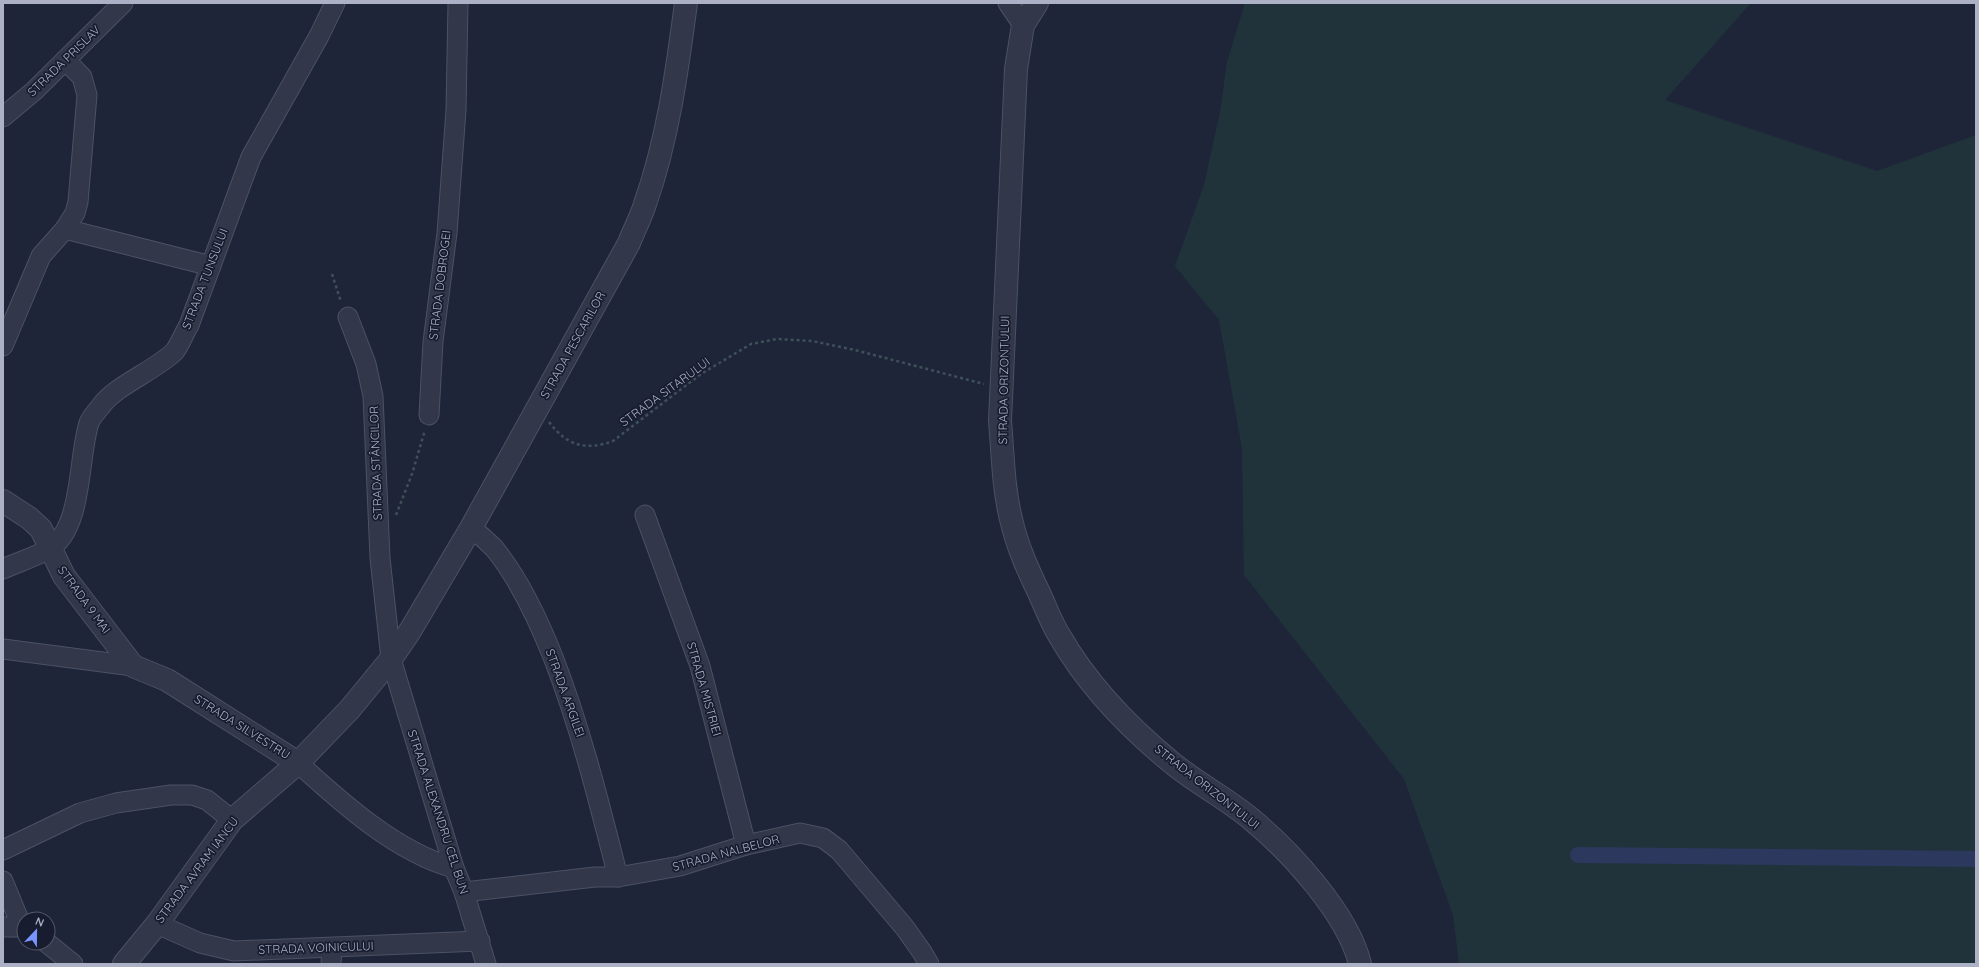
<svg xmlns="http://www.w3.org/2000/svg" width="1979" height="967" font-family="Quicksand,sans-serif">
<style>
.green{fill:#20333a}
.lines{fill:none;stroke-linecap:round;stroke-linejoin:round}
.canal{stroke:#2c385e;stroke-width:16}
.minor-casing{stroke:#4c5264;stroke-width:21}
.tertiary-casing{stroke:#4c5264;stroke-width:24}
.path{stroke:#3e5058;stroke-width:2.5;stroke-dasharray:3 3;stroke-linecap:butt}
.minor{stroke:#323749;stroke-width:19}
.tertiary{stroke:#323749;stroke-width:22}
.labels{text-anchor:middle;stroke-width:3.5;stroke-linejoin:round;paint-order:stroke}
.street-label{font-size:12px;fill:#acb1c6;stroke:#171d2e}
</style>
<rect width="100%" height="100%" fill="#1e2539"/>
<!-- green -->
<polygon class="green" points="1245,3 1751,3 1665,100 1877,171 1976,135 1976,964 1459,964 1453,915 1404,779 1244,575 1242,448 1219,320 1175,266 1204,185 1220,112 1227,62"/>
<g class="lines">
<!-- canal -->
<polyline class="canal" points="1578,855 1976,859"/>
<!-- minor casing -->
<g class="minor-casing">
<g id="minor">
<polyline points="1008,3 1023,25"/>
<polyline points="3,117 34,91 123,3"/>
<polyline points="65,229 211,266"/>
<polyline points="348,317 366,364 373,396 380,558 391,659 454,868 464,892 486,964"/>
<polyline points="3,346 41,256 65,229 75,213 78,202 87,95 82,77 65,60"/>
<polyline points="429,415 433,342 447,233 456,110 458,3"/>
<polyline points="645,515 700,666 746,845"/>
<path d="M 471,528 C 479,534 487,541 494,548 C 520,580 538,619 553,657 C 581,729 599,802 618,877"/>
<path d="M 3,569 C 18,562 36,557 50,548 C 83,528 78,457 89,423 C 91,417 97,411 101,406 C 115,386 154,371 174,352 C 180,345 184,333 189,325 L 251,157 L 319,36 L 335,3"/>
<polyline points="3,649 133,666"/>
<path d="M 298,763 C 342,803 396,852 454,868"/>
<polyline points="3,850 80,813 116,803 171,795 192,795 207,800 232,820"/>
<polyline points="3,881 22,927 24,929"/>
<polyline points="464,892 595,877 618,877 680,866 746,845 800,833 823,838 839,850 905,928 922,952 929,964"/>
<polyline points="157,924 200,943 234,951 480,941"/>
<polyline points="3,927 22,927"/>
<polyline points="47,943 73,964"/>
<polyline points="331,964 332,948"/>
</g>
</g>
<!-- tertiary casing -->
<g class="tertiary-casing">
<g id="tertiary">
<path d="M 1037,3 L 1023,25 L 1016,69 L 1000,421 C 1003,454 1003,487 1011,519 C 1017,546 1028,570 1040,595 C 1046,608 1051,622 1059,635 C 1087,684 1127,726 1171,762 C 1196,783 1226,798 1251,819 C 1290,851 1348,914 1360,964"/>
<polyline points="3,501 29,518 41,529 64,576 133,666 167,680 298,763"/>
<path d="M 124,964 L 157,924 L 232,820 L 298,763 L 350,709 L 391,659 L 410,631 L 471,528 L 629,243 C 634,230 641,217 645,204 C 668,139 677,71 686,3"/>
</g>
</g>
<!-- path -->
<g class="path">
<polyline points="332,274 341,302"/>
<path d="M 549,422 C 567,446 586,451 613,441 L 701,374 L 751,344 L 777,339 L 812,341 L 855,350 L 984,384"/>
<polyline points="396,515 412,474 425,430"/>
</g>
<!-- minor -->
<use href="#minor" class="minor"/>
<!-- tertiary -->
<use href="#tertiary" class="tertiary"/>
</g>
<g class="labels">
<!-- street labels -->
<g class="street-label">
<text transform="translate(64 61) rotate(-44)" y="4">STRADA PRISLAV</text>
<text transform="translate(205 279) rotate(-69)" y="4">STRADA TUNSULUI</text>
<text transform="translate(440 285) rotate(-83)" y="4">STRADA DOBROGEI</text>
<text transform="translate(573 345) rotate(-61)" y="4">STRADA PESCARILOR</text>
<text transform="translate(1004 380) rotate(-89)" y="4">STRADA ORIZONTULUI</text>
<text transform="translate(665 392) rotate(-36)" y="4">STRADA SITARULUI</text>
<text transform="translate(376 463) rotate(-92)" y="4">STRADA STÂNCILOR</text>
<text transform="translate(84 600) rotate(54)" y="4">STRADA 9 MAI</text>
<text transform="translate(704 689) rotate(74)" y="4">STRADA MISTRIEI</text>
<text transform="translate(565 693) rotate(70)" y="4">STRADA ARGILEI</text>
<text transform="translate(242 727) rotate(32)" y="4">STRADA SILVESTRU</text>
<text transform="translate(1207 787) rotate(38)" y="4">STRADA ORIZONTULUI</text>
<text transform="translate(438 812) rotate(72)" y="4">STRADA ALEXANDRU CEL BUN</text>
<text transform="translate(726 853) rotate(-15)" y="4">STRADA NALBELOR</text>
<text transform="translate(197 870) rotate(-53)" y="4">STRADA AVRAM IANCU</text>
<text transform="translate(316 948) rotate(-2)" y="4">STRADA VOINICULUI</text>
</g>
</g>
<!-- border -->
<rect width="1979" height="967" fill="none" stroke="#acb1c6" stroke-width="8"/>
<!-- north arrow -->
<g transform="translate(36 931) rotate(22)"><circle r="19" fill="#171d2e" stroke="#53586b"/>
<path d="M0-3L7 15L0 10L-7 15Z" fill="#7894ff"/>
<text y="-6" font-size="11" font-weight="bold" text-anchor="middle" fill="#acb1c6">N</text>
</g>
</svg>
